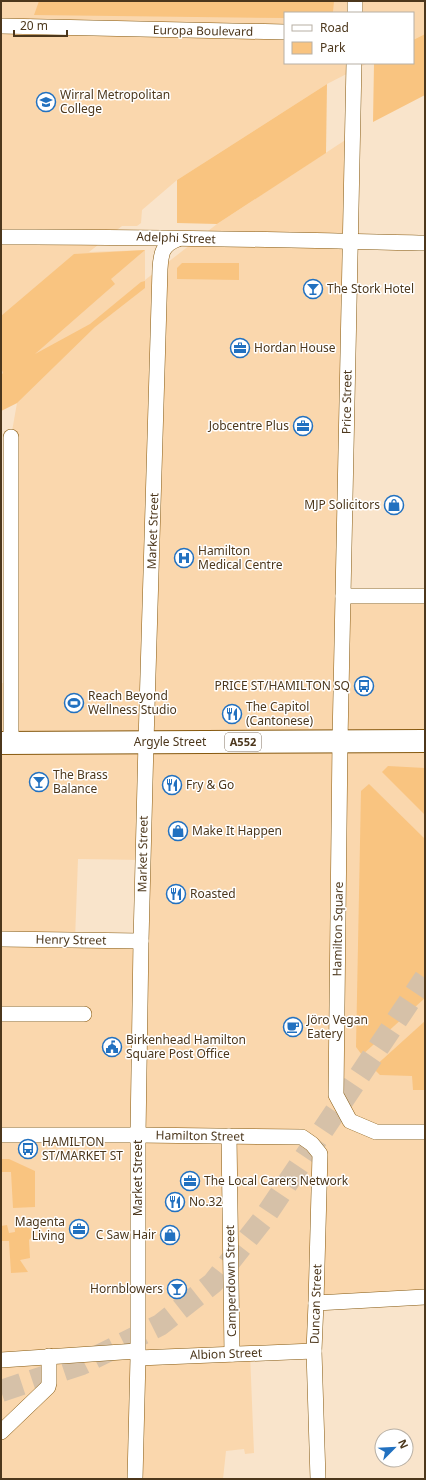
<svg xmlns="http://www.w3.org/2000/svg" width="426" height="1480" font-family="'Noto Sans',sans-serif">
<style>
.built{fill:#fad7ad;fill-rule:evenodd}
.green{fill:#f9c480}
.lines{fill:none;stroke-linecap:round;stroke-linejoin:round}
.primary-tunnel{stroke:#d6c1a8;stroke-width:22;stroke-dasharray:22 11;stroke-linecap:butt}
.street-casing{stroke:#86590f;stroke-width:16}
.primary-casing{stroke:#86590f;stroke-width:24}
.street{stroke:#fff;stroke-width:15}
.primary{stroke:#fff;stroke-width:22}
.labels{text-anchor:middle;stroke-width:3;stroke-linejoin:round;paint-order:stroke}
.shield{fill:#fff;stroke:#827360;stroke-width:1}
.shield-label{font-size:11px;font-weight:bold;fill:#4c371c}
.street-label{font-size:12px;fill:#4c371c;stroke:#fff}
.poi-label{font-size:12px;fill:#4c371c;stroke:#fff;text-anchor:start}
</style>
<rect width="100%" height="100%" fill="#f9e4cb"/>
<!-- built -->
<path class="built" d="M 1,1 L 425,1 L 425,34 L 413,40 L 413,13 L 285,13 L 285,63 L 368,63 L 327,84 L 177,180 L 142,210 L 141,223 L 137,226 L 122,226 L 89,252 L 145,250 L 145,280 L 217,224 L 353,135 L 343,596 L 425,596 L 425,1297 L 317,1303 L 314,1351 L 250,1353 L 254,1453 L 245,1454 L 244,1449 L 226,1451 L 223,1479 L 1,1479 L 1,683 L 11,683 L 11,437 L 17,403 L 1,411 ZM 78,859 L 143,860 L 141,941 L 75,940 Z"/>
<!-- green -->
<g class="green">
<polygon points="39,1 334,1 333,12 331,13 285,13 285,18 34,15"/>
<polygon points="425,34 425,95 373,122 374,63 413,63 413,40"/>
<polygon points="327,84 326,153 217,224 177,223 177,180"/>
<polygon points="145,250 111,279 115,284 35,354 90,324 141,282 145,281 145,288 95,327 17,403 1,411 1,375 3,373 1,367 1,316 74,254"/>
<polygon points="182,263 239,263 239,280 177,279 177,268"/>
<polygon points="388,766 425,768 425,815 382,772"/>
<polygon points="369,784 425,839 425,998 362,1055 356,1047 361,791"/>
<polygon points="425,1021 425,1090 413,1090 412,1076 380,1075 373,1068"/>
<polygon points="1,1159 9,1159 35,1171 35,1207 13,1208 11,1172 1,1172"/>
<polygon points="14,1216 35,1233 29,1240 30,1258 20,1260 28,1272 11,1273 9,1241 1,1241 1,1226 7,1225 9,1233 15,1232"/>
</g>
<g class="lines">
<!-- primary-tunnel -->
<polyline class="primary-tunnel" points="1,1391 82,1364 160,1325 213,1283 264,1218 425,978"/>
<!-- street casing -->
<g class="street-casing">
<g id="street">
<polyline points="355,13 355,1"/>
<polyline points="1,26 285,32"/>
<polyline points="354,63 340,741 336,1095 350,1121 376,1132 425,1132"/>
<path d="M 1,237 C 142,236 284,240 425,243"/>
<polyline points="11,437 11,742"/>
<polyline points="343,596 425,596"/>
<polyline points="1,939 141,941"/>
<polyline points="1,1014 84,1014"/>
<polyline points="1,1135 138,1135 302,1137 312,1144 320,1154 316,1303 314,1351 318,1479"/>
<polyline points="229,1136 232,1354"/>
<polyline points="316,1303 425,1297"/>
<polyline points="138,1358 314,1351"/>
<polyline points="1,1360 137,1351"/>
<polyline points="1,1432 48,1387 49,1383 49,1356"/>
<path d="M 135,1479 L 138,1358 L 138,1135 L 141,941 L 146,742 L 160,269 C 161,253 162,245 178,239"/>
</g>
</g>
<!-- primary casing -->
<g class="primary-casing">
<polyline id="primary" points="1,743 425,741"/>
</g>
<!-- street -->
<use href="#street" class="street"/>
<!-- primary -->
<use href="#primary" class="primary"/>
</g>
<!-- icons -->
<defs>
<g id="university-ring" transform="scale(1)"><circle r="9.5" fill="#fff" stroke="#2271c0" stroke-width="1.5"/><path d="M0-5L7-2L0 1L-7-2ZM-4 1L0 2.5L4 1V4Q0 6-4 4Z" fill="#2271c0"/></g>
<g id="bar-ring" transform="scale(1)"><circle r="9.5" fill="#fff" stroke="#2271c0" stroke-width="1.5"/><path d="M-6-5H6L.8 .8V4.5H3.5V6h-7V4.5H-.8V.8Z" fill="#2271c0"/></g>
<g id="office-ring" transform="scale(1)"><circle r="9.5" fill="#fff" stroke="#2271c0" stroke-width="1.5"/><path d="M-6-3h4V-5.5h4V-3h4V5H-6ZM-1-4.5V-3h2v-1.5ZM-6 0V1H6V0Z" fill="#2271c0"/></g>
<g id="shop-ring" transform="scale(1)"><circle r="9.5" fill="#fff" stroke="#2271c0" stroke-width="1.5"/><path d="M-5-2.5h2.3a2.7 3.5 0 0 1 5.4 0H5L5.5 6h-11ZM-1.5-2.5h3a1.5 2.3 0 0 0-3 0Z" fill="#2271c0"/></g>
<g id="hospital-ring" transform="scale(1)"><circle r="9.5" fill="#fff" stroke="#2271c0" stroke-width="1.5"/><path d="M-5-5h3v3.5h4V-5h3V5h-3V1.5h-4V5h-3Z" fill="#2271c0"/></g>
<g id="bus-ring" transform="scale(1)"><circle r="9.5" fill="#fff" stroke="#2271c0" stroke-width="1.5"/><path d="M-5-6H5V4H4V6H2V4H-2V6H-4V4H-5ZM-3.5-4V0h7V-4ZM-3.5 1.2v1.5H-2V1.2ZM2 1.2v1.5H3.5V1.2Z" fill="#2271c0"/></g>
<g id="stadium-ring" transform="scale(1)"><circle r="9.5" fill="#fff" stroke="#2271c0" stroke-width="1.5"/><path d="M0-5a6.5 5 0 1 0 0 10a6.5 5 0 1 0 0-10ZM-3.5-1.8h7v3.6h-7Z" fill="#2271c0"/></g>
<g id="restaurant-ring" transform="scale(1)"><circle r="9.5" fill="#fff" stroke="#2271c0" stroke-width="1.5"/><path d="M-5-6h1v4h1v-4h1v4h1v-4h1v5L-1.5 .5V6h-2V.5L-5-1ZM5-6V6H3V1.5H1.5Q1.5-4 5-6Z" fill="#2271c0"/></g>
<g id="cafe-ring" transform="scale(1)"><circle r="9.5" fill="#fff" stroke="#2271c0" stroke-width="1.5"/><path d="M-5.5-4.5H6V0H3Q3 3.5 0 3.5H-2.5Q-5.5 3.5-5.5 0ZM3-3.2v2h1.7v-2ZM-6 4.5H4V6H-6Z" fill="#2271c0"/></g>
<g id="civic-ring" transform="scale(1)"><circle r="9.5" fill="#fff" stroke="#2271c0" stroke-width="1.5"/><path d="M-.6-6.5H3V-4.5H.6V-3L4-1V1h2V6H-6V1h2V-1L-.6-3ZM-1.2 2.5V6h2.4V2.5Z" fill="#2271c0"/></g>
</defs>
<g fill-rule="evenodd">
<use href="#university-ring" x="46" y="102"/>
<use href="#bar-ring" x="313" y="289"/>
<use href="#office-ring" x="240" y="348"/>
<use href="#office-ring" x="303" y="426"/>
<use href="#shop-ring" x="394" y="505"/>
<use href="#hospital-ring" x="184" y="558"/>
<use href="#bus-ring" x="364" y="686"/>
<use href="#stadium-ring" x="74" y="703"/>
<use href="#restaurant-ring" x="232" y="714"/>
<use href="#bar-ring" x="39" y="782"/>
<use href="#restaurant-ring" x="172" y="785"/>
<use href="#shop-ring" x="178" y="831"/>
<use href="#restaurant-ring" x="176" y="894"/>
<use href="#cafe-ring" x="293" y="1027"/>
<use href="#civic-ring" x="112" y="1047"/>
<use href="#bus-ring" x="28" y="1149"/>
<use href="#office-ring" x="190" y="1181"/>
<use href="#restaurant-ring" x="175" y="1202"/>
<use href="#office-ring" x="79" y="1229"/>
<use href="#shop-ring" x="170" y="1235"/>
<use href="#bar-ring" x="177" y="1289"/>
</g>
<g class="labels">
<!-- shield labels -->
<rect class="shield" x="225" y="733" width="36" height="18" rx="3"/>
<g class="shield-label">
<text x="243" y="746">A552</text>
</g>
<!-- street labels -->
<g class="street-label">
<text transform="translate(203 31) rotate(1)" y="4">Europa Boulevard</text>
<text transform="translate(176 238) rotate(2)" y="4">Adelphi Street</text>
<text transform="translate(347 402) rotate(-89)" y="4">Price Street</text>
<text transform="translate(153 531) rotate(-88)" y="4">Market Street</text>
<text x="170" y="746">Argyle Street</text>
<text transform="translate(143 854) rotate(-89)" y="4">Market Street</text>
<text transform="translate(338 929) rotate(-89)" y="4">Hamilton Square</text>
<text transform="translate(71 940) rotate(1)" y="4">Henry Street</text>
<text transform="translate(200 1136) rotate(1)" y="4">Hamilton Street</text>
<text transform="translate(138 1178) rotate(-90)" y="4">Market Street</text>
<text transform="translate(231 1281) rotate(-91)" y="4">Camperdown Street</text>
<text transform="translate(316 1304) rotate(-88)" y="4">Duncan Street</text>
<text transform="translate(226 1354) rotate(-2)" y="4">Albion Street</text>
</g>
<!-- poi labels -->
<g class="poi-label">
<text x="60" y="99">Wirral Metropolitan<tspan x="60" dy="14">College</tspan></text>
<text x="327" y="293">The Stork Hotel</text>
<text x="254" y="352">Hordan House</text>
<text x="289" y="430" text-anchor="end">Jobcentre Plus</text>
<text x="380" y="509" text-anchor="end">MJP Solicitors</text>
<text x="198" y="555">Hamilton<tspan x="198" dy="14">Medical Centre</tspan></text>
<text x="350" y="690" text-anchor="end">PRICE ST/HAMILTON SQ</text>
<text x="88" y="700">Reach Beyond<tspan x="88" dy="14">Wellness Studio</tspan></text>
<text x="246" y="711">The Capitol<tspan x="246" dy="14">(Cantonese)</tspan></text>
<text x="53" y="779">The Brass<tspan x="53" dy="14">Balance</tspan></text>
<text x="186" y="789">Fry &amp; Go</text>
<text x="192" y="835">Make It Happen</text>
<text x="190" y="898">Roasted</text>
<text x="307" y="1024">Jöro Vegan<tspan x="307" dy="14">Eatery</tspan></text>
<text x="126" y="1044">Birkenhead Hamilton<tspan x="126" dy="14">Square Post Office</tspan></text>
<text x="42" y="1146">HAMILTON<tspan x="42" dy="14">ST/MARKET ST</tspan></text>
<text x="204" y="1185">The Local Carers Network</text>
<text x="189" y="1206">No.32</text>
<text x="65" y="1226" text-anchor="end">Magenta<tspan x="65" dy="14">Living</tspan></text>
<text x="156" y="1239" text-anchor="end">C Saw Hair</text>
<text x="163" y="1293" text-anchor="end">Hornblowers</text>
</g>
</g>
<!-- border -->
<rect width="426" height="1480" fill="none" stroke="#4c371c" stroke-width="4"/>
<!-- legend -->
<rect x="284" y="12" width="130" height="52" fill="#ffffff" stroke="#b7afa4"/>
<rect x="292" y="25" width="20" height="6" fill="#ffffff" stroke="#b7afa4"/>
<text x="320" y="32" font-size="12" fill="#4c371c">Road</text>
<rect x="292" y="42" width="20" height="12" fill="#f9c480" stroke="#b7afa4"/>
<text x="320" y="52" font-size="12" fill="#4c371c">Park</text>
<!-- north arrow -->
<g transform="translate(394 1448) rotate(66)"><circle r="19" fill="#ffffff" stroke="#b7afa4"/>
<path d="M0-3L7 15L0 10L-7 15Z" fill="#2271c0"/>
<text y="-6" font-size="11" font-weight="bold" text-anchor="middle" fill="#4c371c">N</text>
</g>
<!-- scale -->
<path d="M14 30v6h53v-6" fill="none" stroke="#4c371c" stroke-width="2"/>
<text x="20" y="30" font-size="12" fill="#4c371c" stroke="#ffffff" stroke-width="3" paint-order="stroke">20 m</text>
</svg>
